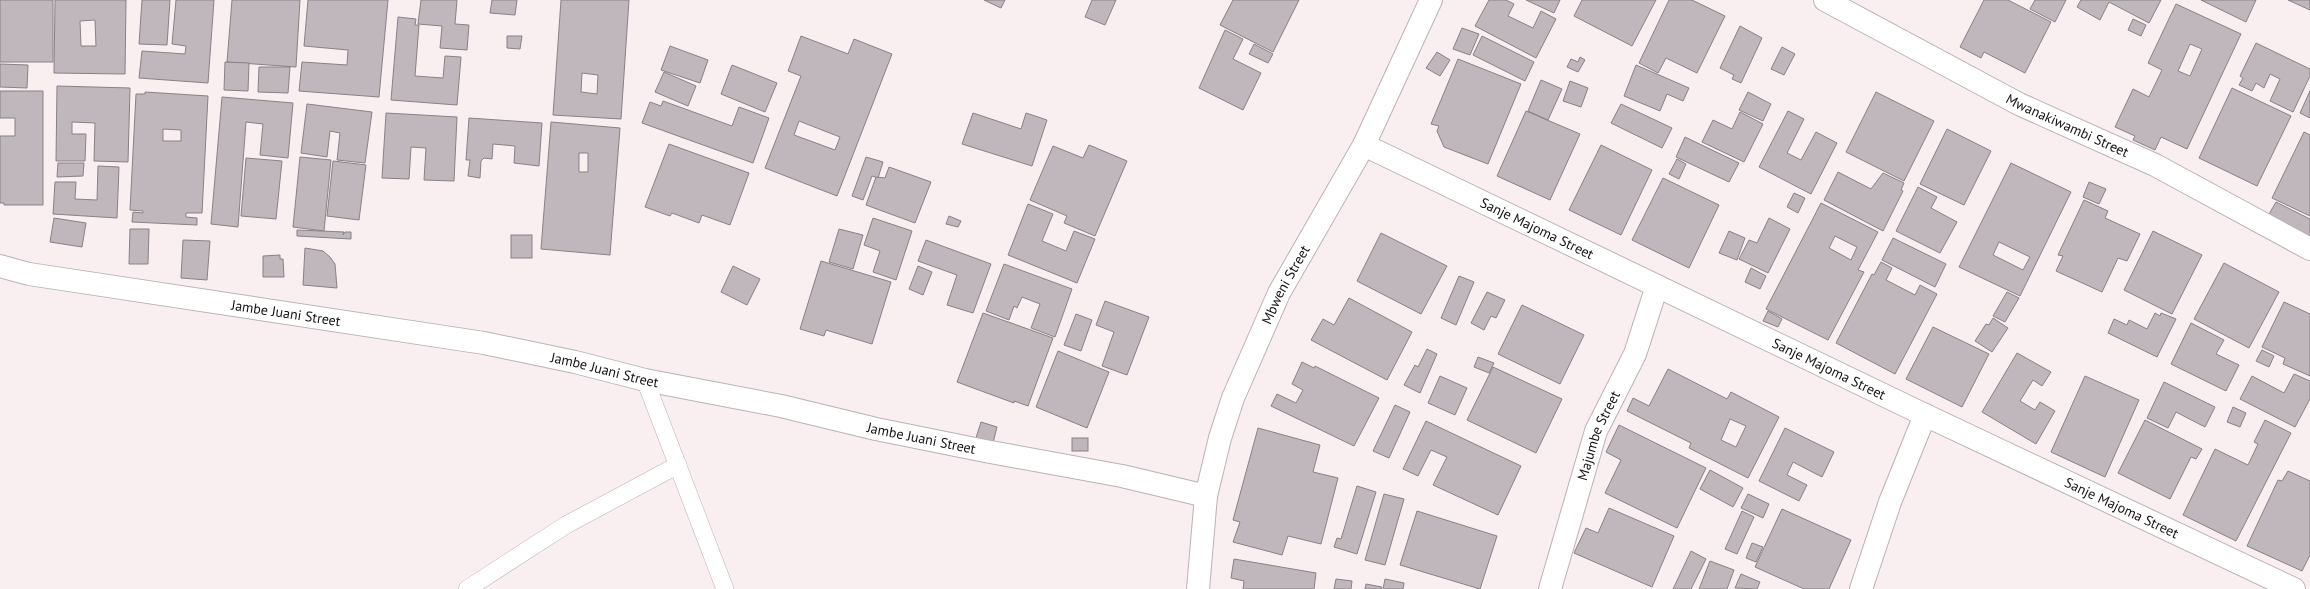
<svg xmlns="http://www.w3.org/2000/svg" width="2310" height="589" font-family="'PT Sans',sans-serif">
<style>
.building{fill:#bfb7bc;stroke:#888185;fill-rule:evenodd}
.lines{fill:none;stroke-linecap:round;stroke-linejoin:round}
.lane-casing{stroke:#bcb2b4;stroke-width:18}
.street-casing{stroke:#bcb2b4;stroke-width:24}
.lane{stroke:#fff;stroke-width:17}
.street{stroke:#fff;stroke-width:22}
.labels{text-anchor:middle;stroke-width:3;stroke-linejoin:round;paint-order:stroke}
.street-label{font-size:14px;fill:#131011;stroke:#fff}
</style>
<rect width="100%" height="100%" fill="#f9eef0"/>
<!-- building -->
<g class="building">
<rect x="0" y="0" width="53" height="62"/>
<path d="M 55,0 L 126,0 L 125,74 L 54,73 ZM 95,20 L 96,46 L 81,46 L 80,21 Z"/>
<polygon points="142,0 170,0 167,45 139,44"/>
<polygon points="176,0 214,0 208,83 139,78 142,51 185,54 186,46 172,44"/>
<polygon points="232,0 300,0 296,67 227,62"/>
<polygon points="308,0 388,0 379,97 299,91 302,62 347,65 348,50 304,46"/>
<polygon points="421,0 457,0 455,24 469,25 467,50 440,48 442,26 418,24"/>
<polygon points="492,0 517,0 515,15 490,13"/>
<path d="M 561,0 L 629,0 L 621,119 L 553,115 ZM 582,73 L 598,75 L 597,94 L 581,92 Z"/>
<polygon points="984,0 1005,0 1001,8"/>
<polygon points="1092,0 1116,0 1105,25 1085,17"/>
<polygon points="1233,0 1299,0 1273,52 1220,25"/>
<polygon points="1489,0 1506,0 1514,4 1508,16 1533,28 1541,11 1556,19 1536,58 1475,26"/>
<polygon points="1526,0 1560,0 1554,13"/>
<polygon points="1582,0 1656,0 1632,46 1574,16"/>
<polygon points="1669,0 1692,0 1725,16 1697,73 1666,58 1658,73 1639,63"/>
<polygon points="1984,0 2008,0 2051,22 2025,73 1984,52 1981,58 1960,47"/>
<polygon points="2035,0 2066,0 2055,22 2030,9"/>
<polygon points="2081,0 2161,0 2149,23 2109,2 2100,20 2077,7"/>
<polygon points="2201,0 2256,0 2246,22"/>
<polygon points="2288,0 2310,0 2310,10"/>
<path d="M 2176,4 L 2241,34 L 2187,149 L 2161,137 L 2155,150 L 2133,140 L 2135,136 L 2115,127 L 2133,89 L 2149,97 L 2162,70 L 2148,63 ZM 2190,44 L 2202,49 L 2190,76 L 2178,71 Z"/>
<polygon points="398,17 416,19 415,25 419,25 415,76 443,78 445,56 461,57 457,105 391,100"/>
<polygon points="2133,19 2146,25 2141,36 2128,30"/>
<polygon points="1740,26 1762,38 1741,83 1732,79 1734,75 1720,68"/>
<polygon points="1462,28 1479,34 1470,55 1453,49"/>
<polygon points="1225,30 1243,39 1233,59 1261,73 1243,110 1199,88"/>
<polygon points="507,36 522,36 520,49 507,48"/>
<path d="M 801,36 L 848,54 L 854,39 L 892,54 L 837,196 L 765,168 L 801,76 L 788,71 ZM 799,121 L 840,137 L 835,150 L 794,135 Z"/>
<polygon points="1482,36 1534,62 1525,81 1473,55"/>
<polygon points="2256,43 2310,69 2310,76 2293,112 2270,101 2280,79 2270,74 2264,88 2256,83 2252,91 2239,85 2243,78 2240,76"/>
<polygon points="1254,44 1273,54 1268,63 1249,54"/>
<polygon points="670,46 708,60 700,83 661,70"/>
<polygon points="1782,47 1795,54 1784,75 1771,69"/>
<polygon points="1437,52 1450,60 1440,76 1426,68"/>
<polygon points="1580,57 1585,60 1578,72 1567,67 1571,59 1578,62"/>
<polygon points="1458,59 1521,84 1488,164 1444,147 1437,131 1439,126 1431,124"/>
<polygon points="225,62 249,63 248,91 224,90"/>
<polygon points="0,64 28,65 27,88 0,87"/>
<polygon points="732,65 777,83 765,112 721,94"/>
<polygon points="1636,65 1689,88 1683,101 1667,94 1660,111 1624,96"/>
<polygon points="259,67 290,67 288,93 258,92"/>
<polygon points="664,72 696,86 688,106 655,92"/>
<polygon points="1541,80 1562,89 1548,120 1528,111"/>
<polygon points="1570,81 1588,88 1581,107 1563,101"/>
<polygon points="57,86 130,88 128,162 94,161 95,123 72,122 72,134 86,134 85,161 56,161"/>
<polygon points="2232,88 2291,116 2257,186 2199,158"/>
<polygon points="0,91 43,91 43,205 4,205 4,203 0,203 0,136 15,136 15,118 0,118"/>
<polygon points="2310,91 2310,118 2300,113"/>
<path d="M 145,92 L 208,96 L 202,213 L 186,213 L 186,217 L 197,218 L 197,225 L 132,222 L 133,212 L 143,213 L 143,211 L 130,210 L 136,94 L 145,94 ZM 163,129 L 181,130 L 181,141 L 163,141 Z"/>
<polygon points="1748,92 1771,104 1763,121 1739,110"/>
<polygon points="1876,92 1934,121 1904,181 1846,152"/>
<polygon points="222,97 293,103 288,158 260,155 263,124 246,122 238,227 211,224"/>
<polygon points="663,101 732,126 739,107 769,118 753,163 642,123 650,102 661,106"/>
<polygon points="307,104 372,112 365,163 337,160 340,133 330,131 327,157 301,153"/>
<polygon points="1621,104 1672,128 1662,148 1611,123"/>
<polygon points="1526,111 1580,134 1550,200 1497,176"/>
<polygon points="1788,111 1804,119 1787,153 1801,160 1816,132 1837,143 1811,194 1759,167"/>
<polygon points="1740,112 1763,124 1744,162 1702,142 1713,120 1732,129"/>
<polygon points="386,113 457,117 454,181 424,180 426,148 411,147 409,179 382,178"/>
<polygon points="973,113 1021,129 1026,113 1047,120 1032,166 962,144"/>
<polygon points="469,118 542,123 539,166 514,163 515,146 493,144 492,159 484,158 481,161 480,178 468,176 470,160 466,160"/>
<path d="M 551,122 L 620,128 L 610,255 L 541,249 ZM 579,153 L 588,153 L 588,172 L 579,172 Z"/>
<polygon points="1947,129 1991,151 1964,205 1920,184"/>
<polygon points="2304,132 2310,135 2310,216 2272,198"/>
<polygon points="1685,137 1739,163 1729,182 1676,157"/>
<polygon points="669,144 749,173 730,225 702,215 699,223 672,213 670,216 645,207"/>
<polygon points="1089,145 1127,161 1095,236 1064,223 1067,216 1030,200 1053,146 1083,158"/>
<polygon points="1601,145 1652,170 1621,235 1569,210"/>
<polygon points="300,157 331,160 324,231 293,227"/>
<polygon points="866,157 883,162 878,178 872,176 863,200 852,196"/>
<polygon points="246,158 282,161 276,219 241,216"/>
<polygon points="1677,159 1686,164 1679,179 1669,174"/>
<polygon points="333,161 366,165 359,220 327,216"/>
<polygon points="58,163 84,163 83,176 57,177"/>
<path d="M 2011,163 L 2071,192 L 2020,296 L 1959,267 ZM 1999,242 L 2030,257 L 2023,270 L 1993,255 Z"/>
<polygon points="98,166 119,167 117,218 53,214 55,182 76,182 75,199 97,200"/>
<polygon points="889,167 931,182 915,223 866,205 876,177 885,178"/>
<polygon points="1838,172 1871,189 1883,173 1904,183 1901,190 1903,191 1883,231 1824,200"/>
<polygon points="1663,178 1719,205 1689,268 1632,240"/>
<polygon points="2089,182 2106,189 2099,204 2083,197"/>
<polygon points="1918,187 1937,197 1931,208 1957,222 1940,253 1896,231"/>
<polygon points="1794,193 1805,198 1798,213 1787,207"/>
<polygon points="2084,200 2108,211 2105,218 2140,234 2127,261 2118,258 2102,292 2056,271 2063,256 2058,255"/>
<polygon points="2276,202 2310,219 2310,237 2268,216"/>
<path d="M 1821,203 L 1878,232 L 1858,270 L 1864,272 L 1828,340 L 1766,309 ZM 1835,236 L 1857,247 L 1851,260 L 1829,248 Z"/>
<polygon points="1028,204 1053,214 1042,241 1066,251 1074,231 1095,239 1077,283 1008,255"/>
<polygon points="949,216 961,221 958,227 946,224"/>
<polygon points="54,218 86,223 82,247 50,242"/>
<polygon points="873,218 912,231 896,280 873,272 880,251 864,245"/>
<polygon points="1769,218 1790,229 1768,273 1739,259 1749,240 1757,243"/>
<polygon points="130,229 149,229 148,264 129,264"/>
<polygon points="839,229 863,235 853,269 829,262"/>
<polygon points="297,230 344,232 343,235 345,232 351,232 351,239 297,236"/>
<polygon points="1729,231 1745,238 1737,260 1719,253"/>
<polygon points="2153,231 2202,255 2172,314 2124,290"/>
<polygon points="1381,233 1447,266 1421,314 1357,281"/>
<rect x="511" y="235" width="21" height="23"/>
<polygon points="1893,238 1946,264 1935,287 1882,260"/>
<polygon points="183,240 210,241 207,280 181,278"/>
<polygon points="926,240 991,264 973,313 947,305 957,275 918,261"/>
<polygon points="305,248 323,251 330,257 335,264 337,288 303,285"/>
<polygon points="280,255 280,259 283,259 284,277 263,277 263,256"/>
<polygon points="821,261 891,282 872,344 826,330 824,336 800,329"/>
<polygon points="1881,262 1892,268 1886,280 1915,295 1920,285 1937,294 1895,374 1836,343 1872,274 1874,275"/>
<polygon points="2224,263 2279,292 2249,348 2194,319"/>
<polygon points="1004,264 1072,289 1055,337 1031,328 1040,304 1022,297 1017,308 1014,306 1009,320 986,311"/>
<polygon points="733,266 760,279 747,305 721,292"/>
<polygon points="918,266 932,272 923,295 909,289"/>
<polygon points="1751,268 1766,276 1760,289 1745,282"/>
<polygon points="1459,276 1474,282 1456,325 1441,318"/>
<polygon points="1487,292 1505,300 1496,318 1491,316 1484,330 1471,323"/>
<polygon points="2007,292 2019,298 2005,322 1993,316"/>
<polygon points="1349,298 1412,332 1387,380 1311,340 1323,319 1334,325"/>
<polygon points="1105,301 1149,317 1127,375 1102,366 1114,332 1096,325"/>
<polygon points="2284,302 2310,314 2310,376 2283,364 2285,358 2262,347"/>
<polygon points="1522,305 1584,335 1560,384 1498,354"/>
<polygon points="1768,311 1782,319 1778,327 1763,321"/>
<polygon points="983,313 1053,338 1028,406 1014,401 1014,403 957,382"/>
<polygon points="2155,313 2160,316 2161,313 2176,319 2157,357 2108,333 2114,319 2127,325 2129,320 2147,329"/>
<polygon points="1076,314 1092,320 1081,351 1064,345"/>
<polygon points="1993,318 2008,328 1992,352 1975,341 1986,324 1989,325"/>
<polygon points="2191,323 2224,340 2216,354 2239,365 2226,391 2171,364"/>
<polygon points="1933,327 1989,354 1962,407 1906,379"/>
<polygon points="1427,349 1437,354 1420,393 1404,385 1415,365 1418,367"/>
<polygon points="2262,350 2274,356 2269,367 2256,361"/>
<polygon points="1058,351 1109,372 1087,428 1036,407"/>
<polygon points="2017,353 2051,372 2042,386 2033,380 2020,401 2035,410 2040,402 2055,411 2036,444 1982,412"/>
<polygon points="1478,357 1494,363 1489,373 1474,367"/>
<polygon points="1302,362 1314,368 1315,366 1379,398 1354,446 1271,406 1277,394 1296,403 1303,390 1292,384"/>
<polygon points="1493,367 1562,399 1536,453 1467,420"/>
<path d="M 1668,369 L 1727,399 L 1731,392 L 1779,417 L 1748,478 L 1689,448 L 1691,443 L 1627,411 L 1633,398 L 1649,406 ZM 1730,419 L 1746,426 L 1736,447 L 1721,440 Z"/>
<polygon points="2294,374 2310,381 2310,399 2295,427 2240,399 2252,376 2284,393"/>
<polygon points="1440,376 1467,388 1455,415 1428,403"/>
<polygon points="2085,376 2139,400 2105,477 2051,452"/>
<polygon points="2164,382 2215,407 2205,427 2176,412 2168,428 2147,418"/>
<polygon points="1395,405 1410,412 1389,458 1373,451"/>
<polygon points="2233,407 2246,413 2240,427 2227,422"/>
<polygon points="2145,420 2202,449 2196,459 2191,457 2170,499 2118,473"/>
<polygon points="2265,420 2291,433 2236,541 2183,515 2215,449 2248,465 2258,444 2254,442"/>
<polygon points="1426,421 1521,466 1498,515 1433,485 1447,457 1431,450 1418,476 1403,469"/>
<polygon points="981,422 997,427 993,443 976,438"/>
<polygon points="1619,425 1706,468 1677,528 1605,493 1621,460 1606,452"/>
<polygon points="1258,428 1320,445 1313,472 1338,478 1321,544 1288,536 1282,555 1233,542 1240,522 1233,520"/>
<polygon points="1785,428 1834,452 1822,477 1793,462 1787,475 1807,485 1799,501 1759,481"/>
<rect x="1072" y="438" width="16" height="13"/>
<polygon points="1710,470 1743,488 1733,507 1700,489"/>
<polygon points="2288,471 2310,481 2310,555 2302,571 2247,546 2278,480 2282,481"/>
<polygon points="1357,486 1376,492 1357,554 1334,547 1337,538 1341,539"/>
<polygon points="1384,494 1404,499 1385,565 1365,560"/>
<polygon points="1748,494 1769,504 1763,518 1741,508"/>
<polygon points="1609,508 1674,536 1652,587 1574,553 1586,528 1598,533"/>
<polygon points="1782,509 1851,540 1829,589 1804,589 1755,567"/>
<polygon points="1417,511 1497,536 1480,589 1400,565"/>
<polygon points="1742,511 1754,517 1737,554 1725,549"/>
<polygon points="1752,543 1763,547 1756,562 1746,558"/>
<polygon points="1691,551 1706,559 1691,589 1673,589"/>
<polygon points="1234,559 1316,573 1314,589 1243,589 1244,581 1231,578"/>
<polygon points="1710,561 1734,570 1727,589 1699,589"/>
<polygon points="1741,574 1760,582 1757,589 1735,588"/>
<polygon points="1336,579 1352,581 1351,589 1334,589"/>
<polygon points="1385,579 1404,583 1403,589 1383,589"/>
<polygon points="1366,584 1382,587 1381,589 1365,589"/>
</g>
<g class="lines">
<!-- lane casing -->
<g class="lane-casing">
<g id="lane">
<polyline points="645,380 725,589"/>
<polyline points="467,589 566,525 678,465"/>
</g>
</g>
<!-- street casing -->
<g class="street-casing">
<g id="street">
<path id="s1" d="M 1825,0 L 2019,104 L 2155,165 L 2310,249"/>
<path id="s2" d="M 1364,145 L 1925,415 L 2294,589"/>
<path id="s3" d="M 0,266 L 29,274 L 484,343 L 575,362 L 645,380 L 781,406 L 876,429 L 985,451 L 1122,476 L 1206,496"/>
<path id="s4" d="M 1198,589 L 1206,496 L 1220,438 L 1233,398 L 1279,293 L 1364,145 L 1431,0"/>
<path id="s5" d="M 1550,589 L 1596,431 L 1635,354 L 1657,286"/>
<polyline points="1861,589 1890,502 1925,415"/>
</g>
</g>
<!-- lane -->
<use href="#lane" class="lane"/>
<!-- street -->
<use href="#street" class="street"/>
</g>
<g class="labels">
<!-- street labels -->
<g class="street-label">
<text dy="5" stroke="none"><textPath href="#s1" startOffset="273">Mwanakiwambi Street</textPath></text>
<text dy="5" stroke="none"><textPath href="#s2" startOffset="192">Sanje Majoma Street</textPath></text>
<text dy="5" stroke="none"><textPath href="#s4" startOffset="320">Mbweni Street</textPath></text>
<text dy="5" stroke="none"><textPath href="#s3" startOffset="290">Jambe Juani Street</textPath></text>
<text dy="5" stroke="none"><textPath href="#s2" startOffset="516">Sanje Majoma Street</textPath></text>
<text dy="5" stroke="none"><textPath href="#s3" startOffset="614">Jambe Juani Street</textPath></text>
<text dy="5" stroke="none"><textPath href="#s5" startOffset="161">Majumbe Street</textPath></text>
<text dy="5" stroke="none"><textPath href="#s3" startOffset="938">Jambe Juani Street</textPath></text>
<text dy="5" stroke="none"><textPath href="#s2" startOffset="840">Sanje Majoma Street</textPath></text>
</g>
</g>
</svg>
